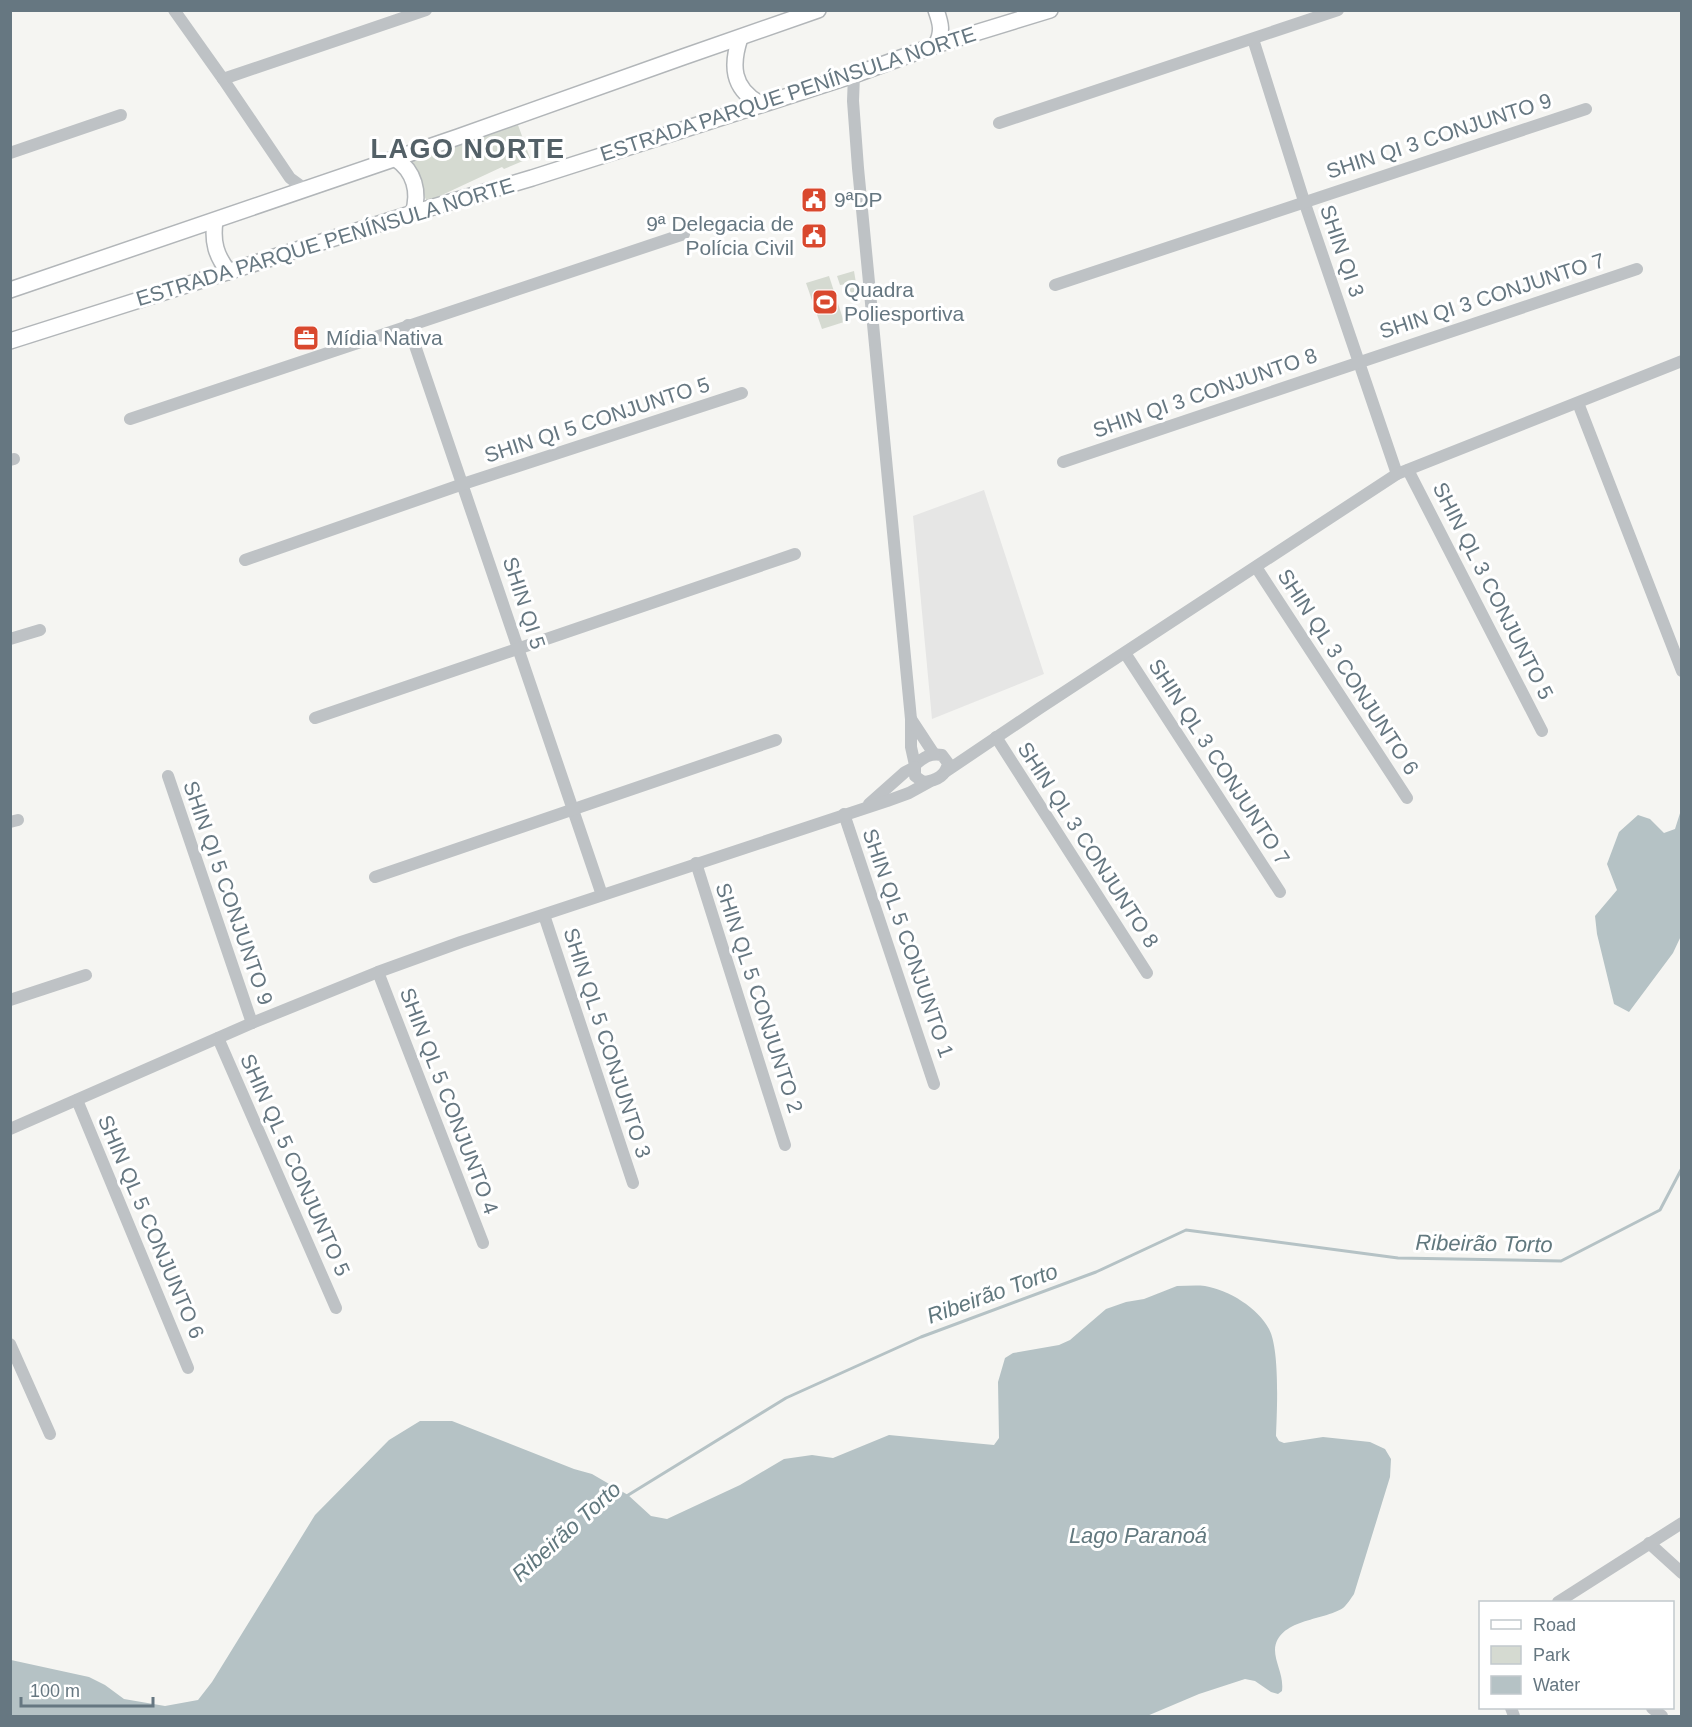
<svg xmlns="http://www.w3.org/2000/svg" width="1692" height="1727" font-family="Arial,sans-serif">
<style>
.built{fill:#e6e6e5}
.green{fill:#d5dad1}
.water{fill:#b5c2c5}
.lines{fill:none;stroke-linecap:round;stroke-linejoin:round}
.stream{stroke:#b5c2c5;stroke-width:3}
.major-casing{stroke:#b2b6b9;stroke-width:18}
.minor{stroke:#bec2c5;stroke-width:12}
.major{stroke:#fff;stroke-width:15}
.labels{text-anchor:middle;stroke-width:6;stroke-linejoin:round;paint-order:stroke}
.street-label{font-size:21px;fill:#667781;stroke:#fff}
.poi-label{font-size:21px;fill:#667781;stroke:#fff;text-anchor:start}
.water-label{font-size:22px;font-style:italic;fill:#61787e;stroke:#fff}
.district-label{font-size:27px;font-weight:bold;letter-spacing:1.5px;fill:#536067;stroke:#fff}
</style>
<rect width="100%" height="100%" fill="#f5f5f2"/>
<!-- built -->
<polygon class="built" points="984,490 1044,674 932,719 913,516"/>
<!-- green -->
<g class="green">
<polygon points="518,125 530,158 504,169 502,167 427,202 408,157"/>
<polygon points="854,271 856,283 861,294 852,297 847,284 840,285 837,276"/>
<polygon points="829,276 844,322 822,329 806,283"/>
</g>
<!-- water -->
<g class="water">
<polygon points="1681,810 1681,936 1673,953 1629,1012 1614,1004 1597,934 1595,916 1617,890 1607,864 1619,832 1638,815 1650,819 1664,833 1675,829"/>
<path d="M 1177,1286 C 1186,1286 1196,1285 1205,1286 C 1229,1290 1258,1308 1269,1329 C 1280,1350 1277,1411 1276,1436 L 1279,1441 L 1284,1443 L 1323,1437 L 1370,1442 L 1385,1449 L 1391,1459 L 1390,1477 L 1354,1594 C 1351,1598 1347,1605 1343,1608 C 1323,1621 1277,1619 1275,1650 C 1275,1663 1284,1675 1282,1691 L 1278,1694 L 1271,1692 L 1255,1681 L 1245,1679 L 1199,1694 L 1147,1716 L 11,1716 L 11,1660 L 89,1677 L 105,1685 L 124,1699 L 165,1706 L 198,1700 L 212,1682 L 315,1515 L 389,1440 L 420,1421 L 452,1421 L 574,1469 L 592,1474 L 628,1495 L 651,1516 L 667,1519 L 740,1485 L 784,1459 L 812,1455 L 833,1458 L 889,1435 L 994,1445 L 999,1438 L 998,1382 L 1005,1358 L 1013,1353 L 1059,1345 L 1070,1340 L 1106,1309 L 1126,1302 L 1144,1299 Z"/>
</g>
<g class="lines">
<!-- stream -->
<polyline class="stream" points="625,1497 786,1398 921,1337 1096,1272 1186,1230 1398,1258 1561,1261 1660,1210 1682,1168"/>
<!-- major casing -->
<g class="major-casing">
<g id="major">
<path d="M 936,10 C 941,24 943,32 936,45"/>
<path d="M 740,38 C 731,65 732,88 759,103"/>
<path d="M 396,159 C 414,171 420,192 413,213"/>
<path d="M 215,221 C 212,242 216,256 229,272"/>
<polyline points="10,290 458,137 683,57 818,10"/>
<polyline points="10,341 413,213 532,178 854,75 936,45 1050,10"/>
</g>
</g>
<!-- minor -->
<g class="minor">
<polyline points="174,10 223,79 290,178 305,189"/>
<polyline points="1253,39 1304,201 1397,474"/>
<path d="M 854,75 L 853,101 L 858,168 L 911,719 L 911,747 L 915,765 L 915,776 L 923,782 C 936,781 946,776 948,763 L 942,755 C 930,753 924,757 915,765"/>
<polyline points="223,79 426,10"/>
<polyline points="999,123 1338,10"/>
<polyline points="10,153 121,115"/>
<polyline points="1055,285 1586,109"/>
<polyline points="408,325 602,895"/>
<polyline points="1578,403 1682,671"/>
<polyline points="130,419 684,234"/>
<polyline points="10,460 14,459"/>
<polyline points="1063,462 1637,269"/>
<polyline points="1408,470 1542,731"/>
<polyline points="245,560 463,484 742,393"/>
<polyline points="1256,567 1407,798"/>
<polyline points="10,639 40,630"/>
<polyline points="1125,653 1280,892"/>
<polyline points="315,718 795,554"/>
<polyline points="911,719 934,754"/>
<polyline points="996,737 1147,973"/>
<polyline points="945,772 1040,708 1397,474 1682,361"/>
<polyline points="168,776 252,1023"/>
<polyline points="869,804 905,772 915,767"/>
<polyline points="844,814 934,1084"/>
<polyline points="10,822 18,820"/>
<polyline points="696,863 785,1145"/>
<polyline points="375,877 776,740"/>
<polyline points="544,915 633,1183"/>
<polyline points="378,972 483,1243"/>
<polyline points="10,1000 86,975"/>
<polyline points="218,1038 336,1308"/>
<polyline points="77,1100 188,1368"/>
<polyline points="10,1129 252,1023 378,972 461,942 887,801 909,793 929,782"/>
<polyline points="10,1344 50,1434"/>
<polyline points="1649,1543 1682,1573"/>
<polyline points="1558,1602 1682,1523"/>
<polyline points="1511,1708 1514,1716"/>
<polyline points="1652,1708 1662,1716"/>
</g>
<!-- major -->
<use href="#major" class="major"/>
</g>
<!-- icons -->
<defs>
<g id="civic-square" transform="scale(1.35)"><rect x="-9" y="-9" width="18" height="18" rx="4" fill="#d9482e" stroke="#fff"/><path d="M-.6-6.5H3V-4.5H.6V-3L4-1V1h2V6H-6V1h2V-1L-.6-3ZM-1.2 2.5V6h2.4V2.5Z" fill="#fff"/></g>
<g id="stadium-square" transform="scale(1.35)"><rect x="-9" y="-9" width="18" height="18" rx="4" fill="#d9482e" stroke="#fff"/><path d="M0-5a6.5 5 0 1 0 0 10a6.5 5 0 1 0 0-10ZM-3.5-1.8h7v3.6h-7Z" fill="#fff"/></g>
<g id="office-square" transform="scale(1.35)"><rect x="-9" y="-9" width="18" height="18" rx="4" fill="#d9482e" stroke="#fff"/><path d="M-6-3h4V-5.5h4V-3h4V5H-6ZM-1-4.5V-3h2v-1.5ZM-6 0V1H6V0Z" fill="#fff"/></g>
</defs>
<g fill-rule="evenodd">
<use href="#civic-square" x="814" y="200"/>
<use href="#civic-square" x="814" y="236"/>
<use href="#stadium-square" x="825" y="302"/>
<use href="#office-square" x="306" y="338"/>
</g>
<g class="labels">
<!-- street labels -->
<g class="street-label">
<text transform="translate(788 94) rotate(-18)" y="7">ESTRADA PARQUE PENÍNSULA NORTE</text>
<text transform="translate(1439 136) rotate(-18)" y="7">SHIN QI 3 CONJUNTO 9</text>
<text transform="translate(325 242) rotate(-17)" y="7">ESTRADA PARQUE PENÍNSULA NORTE</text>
<text transform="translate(1342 251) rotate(71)" y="7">SHIN QI 3</text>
<text transform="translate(1492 296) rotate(-18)" y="7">SHIN QI 3 CONJUNTO 7</text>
<text transform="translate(1205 393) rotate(-19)" y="7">SHIN QI 3 CONJUNTO 8</text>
<text transform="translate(597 420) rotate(-18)" y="7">SHIN QI 5 CONJUNTO 5</text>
<text transform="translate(1493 591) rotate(63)" y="7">SHIN QL 3 CONJUNTO 5</text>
<text transform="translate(524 603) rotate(72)" y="7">SHIN QI 5</text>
<text transform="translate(1348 672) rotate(57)" y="7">SHIN QL 3 CONJUNTO 6</text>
<text transform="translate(1219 762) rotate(57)" y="7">SHIN QL 3 CONJUNTO 7</text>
<text transform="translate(1088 845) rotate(57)" y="7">SHIN QL 3 CONJUNTO 8</text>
<text transform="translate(228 893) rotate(71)" y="7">SHIN QI 5 CONJUNTO 9</text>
<text transform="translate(908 943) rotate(71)" y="7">SHIN QL 5 CONJUNTO 1</text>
<text transform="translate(759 998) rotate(72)" y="7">SHIN QL 5 CONJUNTO 2</text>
<text transform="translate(607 1043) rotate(72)" y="7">SHIN QL 5 CONJUNTO 3</text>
<text transform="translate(449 1101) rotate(69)" y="7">SHIN QL 5 CONJUNTO 4</text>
<text transform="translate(295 1165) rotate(66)" y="7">SHIN QL 5 CONJUNTO 5</text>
<text transform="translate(151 1227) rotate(67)" y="7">SHIN QL 5 CONJUNTO 6</text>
</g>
<!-- poi labels -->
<g class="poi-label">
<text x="834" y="207">9ªDP</text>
<text x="794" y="231" text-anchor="end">9ª Delegacia de<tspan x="794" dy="24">Polícia Civil</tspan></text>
<text x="844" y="297">Quadra<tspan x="844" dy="24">Poliesportiva</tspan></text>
<text x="326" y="345">Mídia Nativa</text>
</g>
<!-- water labels -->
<g class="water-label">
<text transform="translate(1484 1243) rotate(1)" y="8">Ribeirão Torto</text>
<text transform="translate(992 1293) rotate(-20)" y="8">Ribeirão Torto</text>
<text transform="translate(566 1531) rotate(-42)" y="8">Ribeirão Torto</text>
<text x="1138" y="1543">Lago Paranoá</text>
</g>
<!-- district labels -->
<g class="district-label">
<text x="468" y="158">LAGO NORTE</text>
</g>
</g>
<!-- border -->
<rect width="1692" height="1727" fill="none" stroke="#667781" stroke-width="24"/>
<!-- legend -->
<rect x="1479" y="1601" width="195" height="108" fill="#ffffff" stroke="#c2c9cd" stroke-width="1.5"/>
<rect x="1491" y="1620" width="30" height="9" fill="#ffffff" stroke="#c2c9cd" stroke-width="1.5"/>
<text x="1533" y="1631" font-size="18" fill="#667781">Road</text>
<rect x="1491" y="1646" width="30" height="18" fill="#d5dad1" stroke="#c2c9cd" stroke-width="1.5"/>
<text x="1533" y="1661" font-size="18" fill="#667781">Park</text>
<rect x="1491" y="1676" width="30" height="18" fill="#b5c2c5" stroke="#c2c9cd" stroke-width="1.5"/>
<text x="1533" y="1691" font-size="18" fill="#667781">Water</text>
<!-- scale -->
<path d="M21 1697v9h132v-9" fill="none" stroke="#667781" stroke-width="3"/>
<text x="30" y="1697" font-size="18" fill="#667781" stroke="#ffffff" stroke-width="4.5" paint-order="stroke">100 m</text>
</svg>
